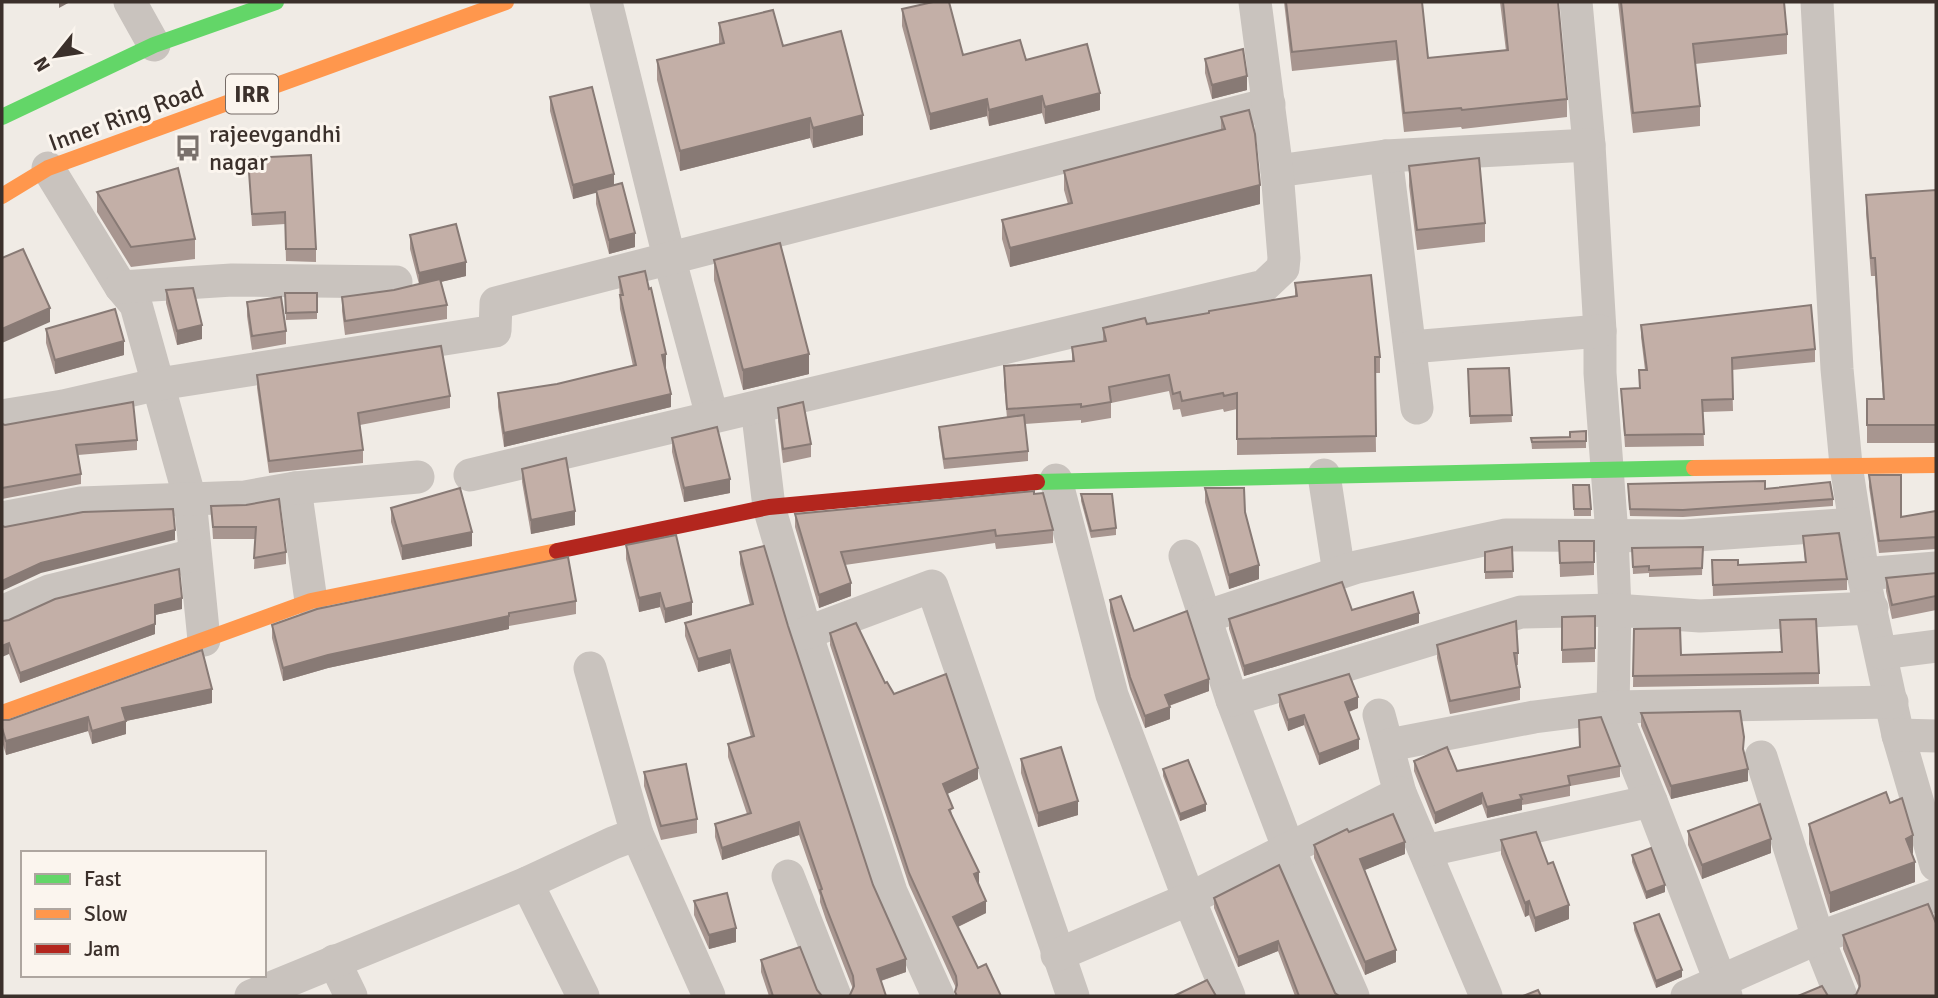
<svg xmlns="http://www.w3.org/2000/svg" width="1938" height="998" font-family="Signika,sans-serif">
<style>
.lines{fill:none;stroke-linecap:round;stroke-linejoin:round}
.street{stroke:#c9c3be;stroke-width:33}
.fast{stroke:#63d668;stroke-width:16}
.slow{stroke:#ff974d;stroke-width:16}
.jam{stroke:#b3261e;stroke-width:16}
.wall{fill:#a89690}
.shaded-wall{fill:#887a75}
.building{fill:#c3afa7;stroke:#887a75;stroke-width:2}
.labels{text-anchor:middle;stroke-width:6;stroke-linejoin:round;paint-order:stroke}
.shield{fill:#fbf5ee;stroke:#756b66;stroke-width:2}
.shield-label{font-size:23px;font-weight:bold;fill:#3b302b}
.street-label{font-size:24px;fill:#3b302b;stroke:#fbf5ee}
.poi-label{font-size:24px;fill:#3b302b;stroke:#fbf5ee;text-anchor:start}
</style>
<rect width="100%" height="100%" fill="#f0ebe5"/>
<g class="lines">
<!-- street -->
<g class="street">
<polyline points="130,2 154,45"/>
<polyline points="606,2 669,257 712,416"/>
<polyline points="1576,2 1589,145 1600,331 1600,373 1612,535 1615,610 1613,707 1651,801"/>
<polyline points="1817,2 1837,369 1846,465 1863,574 1898,735 1936,865"/>
<polyline points="1386,156 1417,408"/>
<polyline points="48,168 121,287 136,305 190,499 204,640"/>
<polyline points="1277,171 1386,156 1589,145"/>
<polyline points="121,287 232,280 396,282"/>
<polyline points="1411,347 1600,331"/>
<polyline points="757,407 769,507 806,633 891,892 938,996"/>
<polyline points="2,416 63,406 159,384 495,331 496,303 1269,104"/>
<polyline points="470,475 1264,286 1283,268 1284,258 1277,171 1255,2"/>
<polyline points="1324,475 1339,573"/>
<polyline points="1056,480 1112,695 1189,899 1229,996"/>
<polyline points="295,488 311,601"/>
<polyline points="2,518 81,503 245,497 295,488 418,477"/>
<polyline points="1185,556 1232,700 1288,847 1353,996"/>
<polyline points="1863,574 1936,568"/>
<polyline points="2,612 49,591 194,555"/>
<polyline points="1205,617 1357,567 1506,535 1684,536 1855,524"/>
<polyline points="806,633 932,586 1073,996"/>
<polyline points="1882,653 1936,646"/>
<polyline points="1232,700 1521,612 1615,610 1700,616 1872,608"/>
<polyline points="1379,715 1400,793 1486,996"/>
<polyline points="1898,735 1936,736"/>
<polyline points="1389,745 1534,717 1613,707 1892,702"/>
<polyline points="1761,757 1818,938 1841,996"/>
<polyline points="637,834 709,996"/>
<polyline points="1425,851 1651,801 1726,996"/>
<polyline points="788,876 835,996"/>
<polyline points="527,883 583,996"/>
<polyline points="1057,955 1189,899 1400,793"/>
<polyline points="334,961 351,996"/>
<polyline points="251,996 527,883 613,843 637,834 590,668"/>
<polyline points="1687,996 1818,938 1936,895"/>
</g>
<!-- fast -->
<g class="fast">
<polyline points="2,117 154,45 276,2"/>
<polyline points="1037,482 1694,468"/>
</g>
<!-- slow -->
<g class="slow">
<polyline points="2,196 48,168 506,2"/>
<polyline points="1694,468 1936,465"/>
<polyline points="2,713 311,601 557,551"/>
</g>
<!-- jam -->
<polyline class="jam" points="557,551 769,507 1037,482"/>
</g>
<!-- wall -->
<g class="wall">
<polygon points="1284,2 1422,2 1428,58 1506,51 1500,2 1558,2 1567,99 1567,117 1462,129 1461,127 1404,132 1396,60 1292,71"/>
<polygon points="1618,2 1784,2 1787,34 1787,54 1695,64 1700,106 1700,126 1633,133"/>
<polygon points="902,9 963,55 1026,60 1100,110 1045,124 1042,113 989,126 987,116 930,130 902,26"/>
<polygon points="719,23 783,46 863,135 813,148 810,138 680,171 657,80 657,60 719,44"/>
<polygon points="1205,59 1247,90 1212,99 1205,73"/>
<polygon points="550,97 614,185 635,247 609,254 596,204 596,192 573,199 550,111"/>
<polygon points="1221,117 1260,204 1010,267 1002,239 1002,220 1068,204 1064,190 1064,171 1221,130"/>
<polygon points="248,158 316,249 316,262 286,261 285,224 252,226"/>
<polygon points="1409,166 1485,223 1485,242 1417,250 1409,186"/>
<polygon points="1936,190 1936,443 1867,443 1867,399 1883,399 1875,276 1871,276 1866,213 1866,195"/>
<polygon points="97,192 195,239 195,259 131,267 97,212"/>
<polygon points="410,235 466,276 441,282 447,305 447,319 345,335 342,311 342,297 394,290 419,284 410,249"/>
<polygon points="714,260 809,374 743,390 714,280"/>
<polygon points="619,277 666,368 665,368 671,407 504,447 498,407 498,393 557,384 633,366 620,309"/>
<polygon points="1295,283 1380,357 1380,373 1375,373 1376,452 1237,455 1237,409 1224,412 1223,409 1182,417 1180,409 1173,410 1169,391 1111,403 1111,418 1081,423 1081,420 1025,424 1028,451 1028,461 944,469 939,436 939,427 1007,418 1004,383 1004,366 1072,361 1072,347 1103,342 1103,328 1147,324 1295,297"/>
<polygon points="166,290 202,339 177,345 166,303"/>
<polygon points="285,293 317,293 317,319 286,320"/>
<polygon points="247,302 286,331 286,344 252,350 247,316"/>
<polygon points="1641,325 1815,349 1815,362 1732,370 1733,411 1703,412 1704,446 1625,447 1621,389 1640,388 1639,370 1645,370 1641,337"/>
<polygon points="46,329 124,355 55,374 46,343"/>
<polygon points="1509,368 1512,422 1470,424 1468,369"/>
<polygon points="257,375 450,396 450,408 360,425 363,450 363,463 269,473 257,388"/>
<polygon points="778,408 811,444 811,457 783,463 778,421"/>
<polygon points="2,424 137,440 137,450 78,455 81,474 81,484 2,499"/>
<polygon points="1586,431 1586,448 1532,449 1531,438 1570,437"/>
<polygon points="672,438 730,493 684,502 672,452"/>
<polygon points="522,469 575,525 531,534 522,482"/>
<polygon points="1869,475 1901,517 1936,511 1936,549 1879,553 1869,487"/>
<polygon points="1573,485 1591,509 1591,516 1574,516"/>
<polygon points="1205,488 1245,512 1259,579 1229,589 1205,502"/>
<polygon points="1765,489 1833,499 1833,506 1683,517 1630,516 1628,491"/>
<polygon points="1034,494 1053,530 1053,543 996,549 995,543 845,565 851,596 819,608 795,527 795,514"/>
<polygon points="1081,494 1116,528 1116,535 1091,538 1081,501"/>
<polygon points="246,505 286,552 286,564 254,569 255,539 213,539 211,506"/>
<polygon points="391,508 472,546 402,560 391,522"/>
<polygon points="1803,536 1847,579 1847,590 1713,596 1712,560 1738,565 1805,562"/>
<polygon points="1559,541 1594,541 1594,575 1560,577"/>
<polygon points="626,545 692,615 665,623 660,607 639,612 626,559"/>
<polygon points="1512,547 1513,578 1485,579 1485,552"/>
<polygon points="1703,547 1702,575 1649,577 1649,573 1633,574 1632,548"/>
<polygon points="740,552 788,626 873,885 906,972 881,981 850,995 853,989 826,920 820,902 820,896 799,835 722,860 715,837 715,824 747,814 728,757 728,744 751,737 730,663 698,672 685,636 685,623 750,605 740,564"/>
<polygon points="1936,573 1936,610 1892,619 1886,591 1886,578"/>
<polygon points="1110,600 1134,631 1209,691 1169,706 1170,719 1145,728 1130,689 1110,612"/>
<polygon points="576,601 576,614 509,626 509,629 328,668 283,681 272,638 272,625"/>
<polygon points="182,609 155,615 155,634 20,683 9,654 2,621"/>
<polygon points="1352,610 1419,623 1244,676 1229,629 1229,619"/>
<polygon points="1595,616 1595,662 1562,663 1562,617"/>
<polygon points="1634,629 1681,655 1819,673 1819,684 1633,687"/>
<polygon points="830,633 885,683 894,694 978,779 947,794 953,818 979,883 978,884 986,913 958,927 978,968 1001,996 955,996 956,988 909,885 830,645"/>
<polygon points="1437,645 1518,653 1518,665 1516,665 1520,687 1520,700 1450,714 1437,658"/>
<polygon points="1279,695 1358,708 1349,712 1359,749 1319,765 1304,725 1288,731 1279,706"/>
<polygon points="212,703 126,721 126,734 92,744 88,731 6,755 2,741 2,720"/>
<polygon points="1641,713 1748,781 1671,799 1641,726"/>
<polygon points="1579,720 1620,766 1620,777 1570,786 1570,796 1522,805 1522,810 1487,818 1482,804 1435,824 1414,771 1414,761 1457,771 1580,747"/>
<polygon points="1021,759 1078,815 1038,827 1021,773"/>
<polygon points="1163,769 1206,811 1180,821 1163,776"/>
<polygon points="644,772 697,819 697,833 661,840 644,786"/>
<polygon points="1809,824 1913,855 1915,882 1830,913 1809,844"/>
<polygon points="1688,831 1771,853 1702,879 1688,845"/>
<polygon points="1349,832 1405,854 1364,870 1396,962 1365,975 1314,858 1314,845"/>
<polygon points="1501,840 1548,864 1569,919 1535,932 1529,915 1525,917 1501,854"/>
<polygon points="1632,855 1665,892 1646,899 1632,862"/>
<polygon points="1279,865 1335,993 1339,996 1295,996 1278,951 1238,967 1214,908 1214,898"/>
<polygon points="694,901 736,942 709,949 694,915"/>
<polygon points="1928,904 1856,995 1859,988 1843,949 1843,935"/>
<polygon points="1634,923 1682,977 1656,988 1634,930"/>
<polygon points="761,960 817,990 822,996 769,996 761,972"/>
</g>
<!-- shaded-wall -->
<g class="shaded-wall">
<polygon points="59,2 70,2 59,8"/>
<polygon points="1247,76 1247,90 1212,99 1212,85"/>
<polygon points="1100,93 1100,110 1045,124 1045,107"/>
<polygon points="1042,96 1042,113 989,126 989,110"/>
<polygon points="987,99 987,116 930,130 930,114"/>
<polygon points="863,115 863,135 813,148 813,128"/>
<polygon points="810,118 810,138 680,171 680,151"/>
<polygon points="614,174 614,188 573,199 573,185"/>
<polygon points="1260,185 1260,204 1010,267 1010,248"/>
<polygon points="635,233 635,247 609,254 609,240"/>
<polygon points="466,262 466,276 419,287 419,273"/>
<polygon points="50,308 50,322 2,343 2,329"/>
<polygon points="202,325 202,339 177,345 177,331"/>
<polygon points="124,341 124,355 55,374 55,360"/>
<polygon points="666,354 666,368 662,369 662,355"/>
<polygon points="809,354 809,374 743,390 743,370"/>
<polygon points="671,394 671,407 504,447 504,433"/>
<polygon points="730,479 730,493 684,502 684,488"/>
<polygon points="575,511 575,525 531,534 531,520"/>
<polygon points="175,530 175,540 41,573 2,591 2,581 41,563"/>
<polygon points="472,532 472,546 402,560 402,546"/>
<polygon points="1259,565 1259,579 1229,589 1229,575"/>
<polygon points="851,583 851,596 819,608 819,595"/>
<polygon points="660,593 660,607 639,612 639,598"/>
<polygon points="182,598 182,609 155,615 155,605"/>
<polygon points="692,602 692,615 665,623 665,609"/>
<polygon points="1419,613 1419,623 1244,676 1244,666"/>
<polygon points="509,616 509,629 328,668 283,681 283,668 328,655"/>
<polygon points="155,624 155,634 20,683 20,673"/>
<polygon points="9,643 9,654 2,657 2,646"/>
<polygon points="730,650 730,663 698,672 698,659"/>
<polygon points="1209,679 1209,691 1165,707 1165,695"/>
<polygon points="212,689 212,703 126,721 126,734 92,744 92,731 122,708"/>
<polygon points="1358,697 1358,708 1345,713 1345,702"/>
<polygon points="1170,707 1170,719 1145,728 1145,716"/>
<polygon points="1304,715 1304,725 1288,731 1288,720"/>
<polygon points="88,717 88,731 6,755 6,741"/>
<polygon points="1359,739 1359,749 1319,765 1319,754"/>
<polygon points="978,768 978,779 943,796 943,784"/>
<polygon points="1748,769 1748,781 1671,799 1671,786"/>
<polygon points="1482,793 1482,804 1435,824 1435,813"/>
<polygon points="1522,799 1522,810 1487,818 1487,807"/>
<polygon points="1078,801 1078,815 1038,827 1038,813"/>
<polygon points="1206,804 1206,811 1180,821 1180,814"/>
<polygon points="799,822 799,835 722,860 722,848"/>
<polygon points="1913,835 1913,855 1906,839"/>
<polygon points="1771,839 1771,853 1702,879 1702,865"/>
<polygon points="1405,842 1405,854 1360,872 1360,859"/>
<polygon points="1915,862 1915,882 1830,913 1830,893"/>
<polygon points="979,872 979,883 974,886 974,874"/>
<polygon points="1665,885 1665,892 1646,899 1646,892"/>
<polygon points="986,901 986,913 953,929 953,917"/>
<polygon points="1529,901 1529,915 1525,917 1525,903"/>
<polygon points="1569,905 1569,919 1535,932 1535,918"/>
<polygon points="736,928 736,942 709,949 709,935"/>
<polygon points="1278,941 1278,951 1238,967 1238,957"/>
<polygon points="1396,950 1396,962 1365,975 1365,962"/>
<polygon points="906,959 906,972 877,982 877,969"/>
<polygon points="1682,970 1682,977 1656,988 1656,981"/>
</g>
<!-- building -->
<g class="building">
<polygon points="933,2 949,2 963,55 1020,40 1026,60 1087,44 1100,93 1045,107 1042,96 989,110 987,99 930,114 902,9"/>
<polygon points="1286,2 1422,2 1428,58 1508,50 1503,2 1558,2 1567,99 1462,110 1461,108 1404,113 1396,41 1292,52"/>
<polygon points="1621,2 1784,2 1787,34 1693,44 1700,106 1633,113"/>
<polygon points="773,10 783,46 841,31 863,115 813,128 810,118 680,151 657,60 724,43 719,23"/>
<polygon points="1243,49 1247,76 1212,85 1205,59"/>
<polygon points="592,87 614,174 573,185 550,97"/>
<polygon points="1249,110 1255,134 1260,185 1010,248 1002,220 1072,203 1064,171 1225,129 1221,117"/>
<polygon points="311,155 316,249 286,249 285,212 252,214 248,158"/>
<polygon points="1479,158 1485,223 1417,230 1409,166"/>
<polygon points="178,168 195,239 131,247 97,192"/>
<polygon points="622,183 635,233 609,240 596,190"/>
<polygon points="1936,190 1936,425 1867,425 1867,399 1884,399 1875,258 1871,258 1866,195"/>
<polygon points="456,224 466,262 419,273 410,235"/>
<polygon points="780,243 809,354 743,370 714,260"/>
<polygon points="23,249 50,308 2,329 2,258"/>
<polygon points="645,271 649,289 651,288 666,354 662,355 671,394 504,433 498,393 557,384 636,365 620,295 623,295 619,277"/>
<polygon points="1371,275 1380,357 1375,357 1376,436 1237,439 1237,393 1224,396 1223,393 1182,401 1180,392 1173,394 1169,375 1109,387 1111,402 1081,407 1081,404 1007,409 1004,366 1074,361 1072,347 1106,341 1103,328 1145,318 1147,324 1209,313 1209,311 1297,296 1295,283"/>
<polygon points="440,279 447,305 345,321 342,297 394,290"/>
<polygon points="193,288 202,325 177,331 166,290"/>
<polygon points="285,293 317,293 317,312 286,313"/>
<polygon points="281,297 286,331 252,336 247,302"/>
<polygon points="1811,305 1815,349 1732,358 1733,399 1702,400 1704,434 1625,435 1621,389 1640,388 1639,370 1647,370 1641,325"/>
<polygon points="115,309 124,341 55,360 46,329"/>
<polygon points="441,346 450,396 358,413 363,450 269,461 257,375"/>
<polygon points="1509,368 1512,415 1470,416 1468,369"/>
<polygon points="133,402 137,440 76,445 81,474 2,488 2,424 5,425"/>
<polygon points="803,402 811,444 783,449 778,408"/>
<polygon points="1024,415 1028,451 944,459 939,427"/>
<polygon points="717,427 730,479 684,488 672,438"/>
<polygon points="1586,431 1586,441 1532,442 1531,438 1570,437 1570,432"/>
<polygon points="566,458 575,511 531,520 522,469"/>
<polygon points="1869,475 1901,475 1901,517 1936,511 1936,537 1879,541"/>
<polygon points="1765,481 1765,489 1830,482 1833,499 1683,510 1630,509 1628,484"/>
<polygon points="1573,485 1589,485 1591,509 1574,509"/>
<polygon points="460,488 472,532 402,546 391,508"/>
<polygon points="1205,488 1244,488 1245,512 1259,565 1229,575"/>
<polygon points="1034,491 1034,494 1043,493 1053,530 996,536 995,530 841,552 851,583 819,595 795,514"/>
<polygon points="1081,494 1112,494 1116,528 1091,531"/>
<polygon points="279,499 286,552 254,558 256,527 213,527 211,506 246,505"/>
<polygon points="173,509 175,530 41,563 2,581 2,526 5,527 83,512"/>
<polygon points="1839,533 1847,579 1713,585 1712,560 1738,560 1738,565 1806,562 1803,536"/>
<polygon points="676,535 692,602 665,609 660,593 639,598 626,545"/>
<polygon points="1559,541 1594,541 1594,562 1560,563"/>
<polygon points="764,546 788,626 873,885 906,959 877,969 886,996 849,996 850,995 854,986 853,976 826,907 820,890 822,889 799,822 722,848 715,824 751,813 728,744 754,736 730,650 698,659 685,623 753,604 740,552"/>
<polygon points="1512,547 1513,571 1485,572 1485,552"/>
<polygon points="1703,547 1702,568 1649,570 1649,566 1633,567 1632,548"/>
<polygon points="568,557 576,601 509,613 509,616 328,655 283,668 272,625 317,609"/>
<polygon points="179,569 182,598 155,605 155,624 20,673 9,643 2,646 2,621 9,620 55,599"/>
<polygon points="1936,573 1936,596 1892,605 1886,578"/>
<polygon points="1342,582 1352,610 1413,592 1419,613 1244,666 1229,619"/>
<polygon points="1121,596 1134,631 1187,611 1209,679 1165,695 1170,707 1145,716 1130,677 1110,600"/>
<polygon points="1595,616 1595,648 1562,650 1562,617"/>
<polygon points="1816,619 1819,673 1633,676 1634,629 1680,628 1681,655 1782,652 1780,620"/>
<polygon points="1516,621 1518,653 1514,653 1520,687 1450,701 1437,645"/>
<polygon points="856,623 885,683 887,682 894,694 946,674 978,768 943,784 953,808 949,810 979,872 974,874 986,901 953,917 978,968 986,964 1001,996 957,996 955,992 957,985 956,976 909,873 830,633"/>
<polygon points="202,650 212,689 122,708 126,721 92,731 88,717 6,741 2,728 2,720 9,720"/>
<polygon points="1349,674 1358,697 1345,702 1359,739 1319,754 1304,715 1288,720 1279,695"/>
<polygon points="1740,711 1744,737 1743,749 1748,769 1671,786 1641,713"/>
<polygon points="1601,717 1620,766 1568,776 1570,785 1520,795 1522,799 1487,807 1482,793 1435,813 1414,761 1447,747 1457,771 1580,747 1579,720"/>
<polygon points="1061,747 1078,801 1038,813 1021,759"/>
<polygon points="1188,760 1206,804 1180,814 1163,769"/>
<polygon points="686,764 697,819 661,826 644,772"/>
<polygon points="1886,792 1890,803 1902,798 1913,835 1906,839 1915,862 1830,893 1809,824"/>
<polygon points="1760,804 1771,839 1702,865 1688,831"/>
<polygon points="1393,814 1405,842 1360,859 1396,950 1365,962 1314,845 1347,829 1349,832"/>
<polygon points="1536,832 1548,864 1553,862 1569,905 1535,918 1529,901 1525,903 1501,840"/>
<polygon points="1651,848 1665,885 1646,892 1632,855"/>
<polygon points="1279,865 1335,993 1339,996 1299,996 1278,941 1238,957 1214,898"/>
<polygon points="727,893 736,928 709,935 694,901"/>
<polygon points="1928,904 1936,923 1936,996 1853,996 1856,995 1860,986 1859,976 1843,935"/>
<polygon points="1659,914 1682,970 1656,981 1634,923"/>
<polygon points="800,947 817,990 822,996 773,996 761,960"/>
<polygon points="1207,980 1216,996 1174,996"/>
<polygon points="1822,986 1828,996 1798,996"/>
<polygon points="1538,990 1541,996 1523,996"/>
</g>
<!-- icons -->
<defs>
<g id="bus-bare" transform="scale(2.1)"><path d="M-5-6H5V4H4V6H2V4H-2V6H-4V4H-5ZM-3.5-4V0h7V-4ZM-3.5 1.2v1.5H-2V1.2ZM2 1.2v1.5H3.5V1.2Z" fill="#7a716c" stroke="#fbf5ee" stroke-width="2.5" paint-order="stroke"/></g>
</defs>
<g fill-rule="evenodd">
<use href="#bus-bare" x="188" y="148"/>
</g>
<g class="labels">
<!-- shield labels -->
<rect class="shield" x="226" y="74.5" width="52" height="39" rx="5"/>
<g class="shield-label">
<text x="252" y="102">IRR</text>
</g>
<!-- street labels -->
<g class="street-label">
<text transform="translate(126 116) rotate(-20)" y="8">Inner Ring Road</text>
</g>
<!-- poi labels -->
<g class="poi-label">
<text x="209" y="142">rajeevgandhi<tspan x="209" dy="28">nagar</tspan></text>
</g>
</g>
<!-- border -->
<rect width="1938" height="998" fill="none" stroke="#3b302b" stroke-width="7"/>
<!-- legend -->
<rect x="21" y="851" width="245" height="126" fill="#fbf5ee" stroke="#aea6a0" stroke-width="2"/>
<rect x="35" y="874" width="35" height="10" fill="#63d668" stroke="#aea6a0" stroke-width="2"/>
<text x="84" y="886" font-size="21" fill="#3b302b">Fast</text>
<rect x="35" y="909" width="35" height="10" fill="#ff974d" stroke="#aea6a0" stroke-width="2"/>
<text x="84" y="921" font-size="21" fill="#3b302b">Slow</text>
<rect x="35" y="944" width="35" height="10" fill="#b3261e" stroke="#aea6a0" stroke-width="2"/>
<text x="84" y="956" font-size="21" fill="#3b302b">Jam</text>
<!-- north arrow -->
<g transform="translate(56 56) rotate(240)" stroke="#fbf5ee" stroke-width="5" paint-order="stroke">
<path d="M0-5L12 26L0 18L-12 26Z" fill="#3b302b"/>
<text y="-10" font-size="19" font-weight="bold" text-anchor="middle" fill="#3b302b">N</text>
</g>
</svg>
